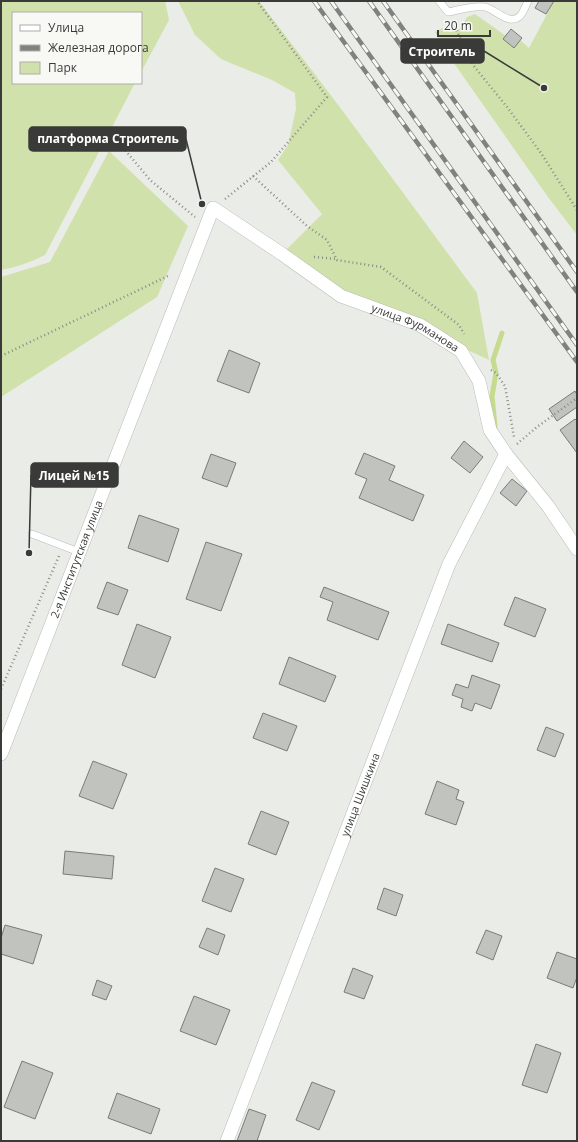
<svg xmlns="http://www.w3.org/2000/svg" width="578" height="1142" font-family="'Open Sans',sans-serif">
<style>
.green{fill:#d0e1ab}
.lines{fill:none;stroke-linecap:round;stroke-linejoin:round}
.stream{stroke:#c5db8d;stroke-width:5}
.building{fill:#c1c3be;stroke:#7b7c78}
.lane-casing{stroke:#b9bbb6;stroke-width:8}
.street-casing{stroke:#b9bbb6;stroke-width:14}
.path{stroke:#8a8c88;stroke-width:2.5;stroke-dasharray:1 3;stroke-linecap:butt}
.lane{stroke:#fff;stroke-width:7}
.street{stroke:#fff;stroke-width:13}
.rail-casing{stroke:#80827e;stroke-width:4.5}
.rail{stroke:#f8f9f5;stroke-width:3;stroke-dasharray:9;stroke-linecap:butt}
.labels{text-anchor:middle;stroke-width:3;stroke-linejoin:round;paint-order:stroke}
.street-label{font-size:11px;fill:#3a3b39;stroke:#f8f9f5}
.leader{fill:none;stroke:#3a3b39;stroke-width:1.5}
.callout-dot{fill:#3a3b39;stroke:#f8f9f5;stroke-width:1.5}
.callout{fill:#3a3b39;stroke:#3a3b39;stroke-width:1.5}
.callout-label{font-size:12px;text-anchor:middle;font-weight:bold;fill:#fff}
</style>
<rect width="100%" height="100%" fill="#eaece7"/>
<!-- green -->
<g class="green">
<path d="M 1,1 L 165,1 L 169,20 L 141,72 L 141,13 L 13,13 L 13,83 L 135,83 L 45,255 C 31,262 17,267 1,270 Z"/>
<polygon points="178,1 259,1 339,106 477,293 489,360 344,292 286,250 322,214 278,160 288,145 296,109 295,93 272,80 221,59 195,35"/>
<polygon points="554,1 577,1 577,235 548,197 446,52 435,32 443,28 451,32 460,29 467,17 475,14 506,36 520,40 529,48"/>
<polygon points="109,151 188,226 157,297 1,397 1,277 50,262"/>
</g>
<g class="lines">
<!-- stream -->
<polyline class="stream" points="495,426 492,396 496,373 493,360 502,333"/>
</g>
<!-- building -->
<g class="building">
<polygon points="539,1 554,1 546,14 535,8"/>
<polygon points="511,29 522,38 514,48 503,39"/>
<polygon points="229,350 260,363 249,393 217,381"/>
<polygon points="575,391 577,395 577,407 557,421 549,409"/>
<polygon points="575,419 577,421 577,453 560,430"/>
<polygon points="464,441 483,457 470,473 451,458"/>
<polygon points="364,453 395,466 389,480 424,495 413,521 359,498 367,479 355,474"/>
<polygon points="211,454 236,463 227,487 202,478"/>
<polygon points="512,479 527,491 516,506 500,493"/>
<polygon points="139,515 179,529 168,562 128,548"/>
<polygon points="206,542 242,554 221,611 186,599"/>
<polygon points="107,582 128,590 118,615 97,608"/>
<polygon points="324,587 389,612 378,640 327,620 333,602 320,597"/>
<polygon points="515,597 546,609 535,637 504,625"/>
<polygon points="137,624 171,637 155,678 122,665"/>
<polygon points="448,624 499,643 492,662 441,644"/>
<polygon points="289,657 336,676 325,702 279,684"/>
<polygon points="472,675 500,685 491,709 475,703 472,711 461,707 463,699 452,695 456,684 468,688"/>
<polygon points="263,713 297,726 287,751 253,738"/>
<polygon points="546,727 564,734 555,757 537,750"/>
<polygon points="93,761 127,774 113,809 79,796"/>
<polygon points="437,781 459,790 456,799 464,802 456,825 425,814"/>
<polygon points="261,811 289,822 276,855 248,844"/>
<polygon points="65,851 114,856 112,879 63,874"/>
<polygon points="215,868 244,879 231,912 202,901"/>
<polygon points="384,888 403,895 396,916 377,909"/>
<polygon points="5,925 42,935 33,964 1,954 1,938"/>
<polygon points="207,928 225,935 218,955 199,947"/>
<polygon points="486,930 502,936 493,960 476,953"/>
<polygon points="557,952 577,959 577,977 573,988 547,978"/>
<polygon points="353,968 373,976 364,999 344,992"/>
<polygon points="97,980 112,986 106,1000 92,995"/>
<polygon points="194,996 230,1010 216,1045 180,1031"/>
<polygon points="536,1044 561,1053 547,1093 522,1085"/>
<polygon points="22,1061 53,1073 35,1119 4,1107"/>
<polygon points="312,1082 335,1091 319,1130 296,1120"/>
<polygon points="117,1093 160,1109 151,1134 108,1118"/>
<polygon points="249,1109 266,1115 257,1141 237,1141"/>
</g>
<g class="lines">
<!-- lane casing -->
<g class="lane-casing">
<g id="lane">
<path d="M 439,1 L 448,12 C 460,10 473,5 485,7 C 495,9 508,25 519,17 C 523,14 526,5 528,1"/>
<polyline points="32,534 79,552"/>
</g>
</g>
<!-- street casing -->
<g class="street-casing">
<g id="street">
<path id="s1" d="M 1,754 L 213,208 L 282,254 L 341,296 L 420,325 L 461,351 L 479,381 L 490,430 L 506,454 L 548,506 L 577,549"/>
<path id="s2" d="M 227,1141 L 449,564 L 506,454"/>
</g>
</g>
<!-- path -->
<g class="path">
<polyline points="453,23 473,65 507,107 541,153 577,210"/>
<polyline points="110,132 150,180 195,217"/>
<polyline points="253,176 307,226 327,240 337,260 381,267 459,325 464,334"/>
<polyline points="225,199 271,162 327,97 257,1"/>
<polyline points="314,257 337,259"/>
<polyline points="1,356 170,275"/>
<polyline points="491,370 496,373 505,386 514,437"/>
<polyline points="517,444 537,427 577,398"/>
<polyline points="1,689 59,556"/>
</g>
<!-- lane -->
<use href="#lane" class="lane"/>
<!-- street -->
<use href="#street" class="street"/>
<!-- rail casing -->
<g class="rail-casing">
<g id="rail">
<polyline points="314,1 577,362"/>
<polyline points="331,1 577,345"/>
<polyline points="369,1 577,292"/>
<polyline points="383,1 577,272"/>
</g>
</g>
<!-- rail -->
<use href="#rail" class="rail"/>
</g>
<g class="labels">
<!-- street labels -->
<g class="street-label">
<text dy="4" stroke="none"><textPath href="#s1" startOffset="822">улица Фурманова</textPath></text>
<text dy="4" stroke="none"><textPath href="#s1" startOffset="209">2-я Институтская улица</textPath></text>
<text dy="4" stroke="none"><textPath href="#s2" startOffset="371">улица Шишкина</textPath></text>
</g>
</g>
<!-- callouts -->
<path class="leader" d="M544 88L484 51M202 204L186 139M29 553L31 475"/>
<g class="callout-dot">
<circle cx="544" cy="88" r="4"/>
<circle cx="202" cy="204" r="4"/>
<circle cx="29" cy="553" r="4"/>
</g>
<g class="callout">
<rect x="401" y="39" width="83" height="24" rx="4"/>
<rect x="29" y="127" width="157" height="24" rx="4"/>
<rect x="31" y="463" width="87" height="24" rx="4"/>
</g>
<g class="callout-label">
<text x="442" y="56">Строитель</text>
<text x="108" y="143">платформа Строитель</text>
<text x="74" y="480">Лицей №15</text>
</g>
<!-- border -->
<rect width="578" height="1142" fill="none" stroke="#3a3b39" stroke-width="4"/>
<!-- legend -->
<rect x="12" y="12" width="130" height="72" fill="#f8f9f5" stroke="#acadaa"/>
<rect x="20" y="25" width="20" height="6" fill="#ffffff" stroke="#acadaa"/>
<text x="48" y="32" font-size="12" fill="#3a3b39">Улица</text>
<rect x="20" y="45" width="20" height="6" fill="#80827e" stroke="#acadaa"/>
<text x="48" y="52" font-size="12" fill="#3a3b39">Железная дорога</text>
<rect x="20" y="62" width="20" height="12" fill="#d0e1ab" stroke="#acadaa"/>
<text x="48" y="72" font-size="12" fill="#3a3b39">Парк</text>
<!-- scale -->
<path d="M438 30v6h52v-6" fill="none" stroke="#3a3b39" stroke-width="2"/>
<text x="444" y="30" font-size="12" fill="#3a3b39" stroke="#f8f9f5" stroke-width="3" paint-order="stroke">20 m</text>
</svg>
